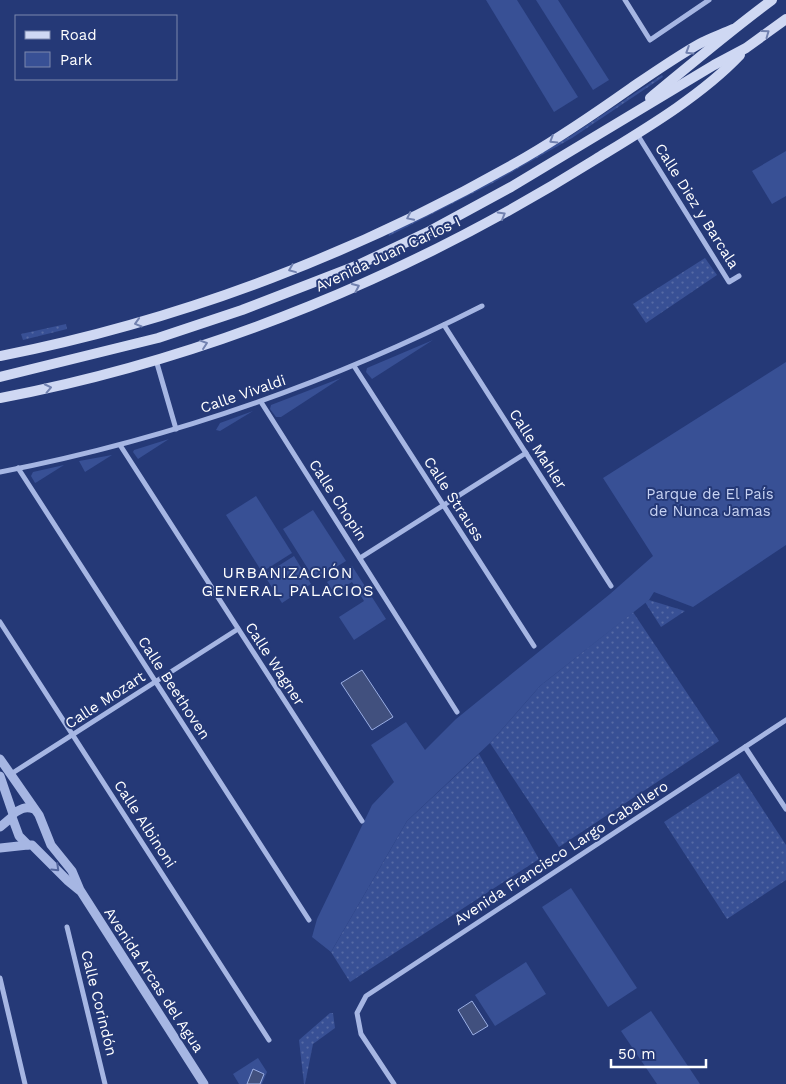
<svg xmlns="http://www.w3.org/2000/svg" width="786" height="1084" font-family="'Work Sans',sans-serif">
<style>
.grass{fill:url(#grass-dots)}
.green{fill:#385095}
.water{fill:#41507e;stroke:#9aaee4}
.lines{fill:none;stroke-linecap:round;stroke-linejoin:round}
.minor{stroke:#a6b6e3;stroke-width:5}
.tertiary{stroke:#a6b6e3;stroke-width:9}
.secondary{stroke:#cfd8f3;stroke-width:10}
.oneway{stroke:#7181af}
.oneway2{stroke:#52659d}
.labels{text-anchor:middle;stroke-width:4;stroke-linejoin:round;paint-order:stroke}
.street-label{font-size:15px;fill:#fff;stroke:#253977}
.park-label{font-size:15px;fill:#c8d3f3;stroke:#253977}
.neighbourhood-label{font-size:16px;letter-spacing:1px;fill:#fff;stroke:#253977}
</style>
<defs>
<pattern id="grass-dots" width="8" height="8" patternUnits="userSpaceOnUse" patternTransform="scale(1.25)"><rect width="8" height="8" fill="#385095"/><path d="M2 2h.1M6 6h.1" fill="none" stroke="#566aa5" stroke-width="1.8" stroke-linecap="round"/></pattern>
</defs>
<rect width="100%" height="100%" fill="#253977"/>
<!-- grass -->
<g class="grass">
<polygon points="662,75 663,77 572,138 491,184 389,236 388,233 569,137"/>
<polygon points="705,258 717,275 646,323 633,304"/>
<polygon points="66,324 67,329 23,340 21,334"/>
<polygon points="649,600 685,611 661,627 645,602"/>
<polygon points="633,612 719,741 559,847 490,743 540,686"/>
<polygon points="479,754 539,859 350,982 331,952 407,821"/>
<polygon points="739,773 786,845 786,880 727,919 664,822"/>
<polygon points="330,1013 333,1013 335,1028 313,1044 305,1084 304,1084 299,1040"/>
</g>
<!-- green -->
<g class="green">
<polygon points="486,0 517,0 578,97 554,112"/>
<polygon points="536,0 558,0 609,80 593,90"/>
<polygon points="786,151 786,196 772,204 752,171"/>
<polygon points="433,340 372,379 366,372 367,368"/>
<polygon points="786,362 786,545 693,607 654,592 649,600 540,686 490,743 407,821 331,952 312,937 317,919 372,805 394,782 371,745 406,722 425,750 456,719 610,594 653,556 603,478"/>
<polygon points="341,378 281,417 276,417 270,409 271,405"/>
<polygon points="253,411 220,431 216,430 220,423"/>
<polygon points="169,439 138,459 133,452 134,450"/>
<polygon points="112,455 85,472 79,461"/>
<polygon points="64,465 37,482 35,483 31,476 33,472"/>
<polygon points="256,496 292,553 262,572 226,515"/>
<polygon points="313,510 346,561 315,580 283,529"/>
<polygon points="294,556 311,584 282,603 264,575"/>
<polygon points="352,566 386,619 354,640 339,617 364,601 352,582 334,593 327,582"/>
<polygon points="571,888 637,988 608,1007 542,907"/>
<polygon points="526,962 546,994 495,1026 475,995"/>
<polygon points="651,1011 700,1084 657,1084 621,1031"/>
<polygon points="258,1058 267,1072 262,1084 239,1084 233,1074"/>
</g>
<!-- water -->
<g class="water">
<polygon points="362,670 393,717 372,730 341,683"/>
<polygon points="472,1001 488,1026 473,1035 458,1010"/>
<polygon points="253,1069 264,1074 260,1084 247,1084"/>
</g>
<g class="lines">
<!-- minor -->
<g class="minor">
<polyline points="625,0 650,40 709,0"/>
<polyline points="637,134 729,282 739,276"/>
<polyline points="444,325 611,586"/>
<polyline points="156,360 176,429"/>
<polyline points="354,366 534,646"/>
<polyline points="261,402 457,712"/>
<polyline points="120,445 362,821"/>
<polyline points="18,468 309,920"/>
<path d="M 0,472 C 170,439 328,384 482,306"/>
<polyline points="360,558 526,453"/>
<polyline points="0,622 269,1040"/>
<polyline points="745,747 786,809"/>
<polyline points="11,774 238,629"/>
<polyline points="67,927 105,1084"/>
<polyline points="0,978 25,1084"/>
<polyline points="394,1084 361,1034 357,1013 366,996 786,720"/>
</g>
<!-- tertiary -->
<g class="tertiary">
<polyline points="0,759 39,815 51,845 72,871 80,890 204,1084"/>
<path d="M 0,776 L 13,814 C 20,809 25,806 34,809"/>
<polyline points="0,827 12,817 19,836 28,845 32,845 68,881 79,890"/>
<polyline points="0,848 28,845"/>
</g>
<!-- secondary -->
<g class="secondary">
<path d="M 650,98 C 690,65 730,31 772,0"/>
<path d="M 0,356 C 184,320 363,251 526,157 C 562,136 597,112 631,88 C 653,73 676,57 699,44 C 710,38 722,34 733,29"/>
<polyline points="0,377 158,338 242,310 356,266 430,231 511,187 714,65 746,48 786,19"/>
<path d="M 0,398 C 212,358 414,273 596,159 C 645,129 701,96 740,55"/>
</g>
</g>
<!-- one-way arrows -->
<defs><path id="oneway-chevron" d="M-2-3.5L2.5 0L-2 3.5" fill="none" stroke-width="1.6" stroke-linecap="round" stroke-linejoin="round" transform="scale(1.25)"/></defs>
<g class="oneway">
<use href="#oneway-chevron" transform="translate(766 33) rotate(-36)"/>
<use href="#oneway-chevron" transform="translate(689 51) rotate(148)"/>
<use href="#oneway-chevron" transform="translate(553 140) rotate(148)"/>
<use href="#oneway-chevron" transform="translate(502 215) rotate(-30)"/>
<use href="#oneway-chevron" transform="translate(410 217) rotate(154)"/>
<use href="#oneway-chevron" transform="translate(292 269) rotate(158)"/>
<use href="#oneway-chevron" transform="translate(356 287) rotate(-25)"/>
<use href="#oneway-chevron" transform="translate(138 323) rotate(163)"/>
<use href="#oneway-chevron" transform="translate(204 344) rotate(-19)"/>
<use href="#oneway-chevron" transform="translate(48 388) rotate(-12)"/>
</g>
<use class="oneway2" href="#oneway-chevron" transform="translate(56 868) rotate(44)"/>
<g class="labels">
<!-- street labels -->
<g class="street-label">
<text transform="translate(697 206) rotate(58)" y="5">Calle Diez y Barcala</text>
<text transform="translate(388 254) rotate(-25)" y="5">Avenida Juan Carlos I</text>
<text transform="translate(243 394) rotate(-19)" y="5">Calle Vivaldi</text>
<text transform="translate(538 449) rotate(57)" y="5">Calle Mahler</text>
<text transform="translate(454 499) rotate(57)" y="5">Calle Strauss</text>
<text transform="translate(338 500) rotate(57)" y="5">Calle Chopin</text>
<text transform="translate(275 664) rotate(57)" y="5">Calle Wagner</text>
<text transform="translate(174 688) rotate(57)" y="5">Calle Beethoven</text>
<text transform="translate(105 700) rotate(-33)" y="5">Calle Mozart</text>
<text transform="translate(145 824) rotate(57)" y="5">Calle Albinoni</text>
<text transform="translate(561 853) rotate(-33)" y="5">Avenida Francisco Largo Caballero</text>
<text transform="translate(154 980) rotate(57)" y="5">Avenida Arcas del Agua</text>
<text transform="translate(99 1003) rotate(76)" y="5">Calle Corindón</text>
</g>
<!-- park labels -->
<g class="park-label">
<text x="710" y="499">Parque de El País<tspan x="710" dy="17">de Nunca Jamas</tspan></text>
</g>
<!-- neighbourhood labels -->
<g class="neighbourhood-label">
<text x="288" y="578">URBANIZACIÓN<tspan x="288" dy="18">GENERAL PALACIOS</tspan></text>
</g>
</g>
<!-- legend -->
<rect x="15" y="15" width="162" height="65" fill="#253977" stroke="#7c88ad"/>
<rect x="25" y="31" width="25" height="8" fill="#cfd8f3" stroke="#7c88ad"/>
<text x="60" y="40" font-size="15" fill="#ffffff">Road</text>
<rect x="25" y="52" width="25" height="15" fill="#385095" stroke="#7c88ad"/>
<text x="60" y="65" font-size="15" fill="#ffffff">Park</text>
<!-- scale -->
<path d="M611 1059v8h95v-8" fill="none" stroke="#ffffff" stroke-width="2.5"/>
<text x="618" y="1059" font-size="15" fill="#ffffff" stroke="#253977" stroke-width="4" paint-order="stroke">50 m</text>
</svg>
